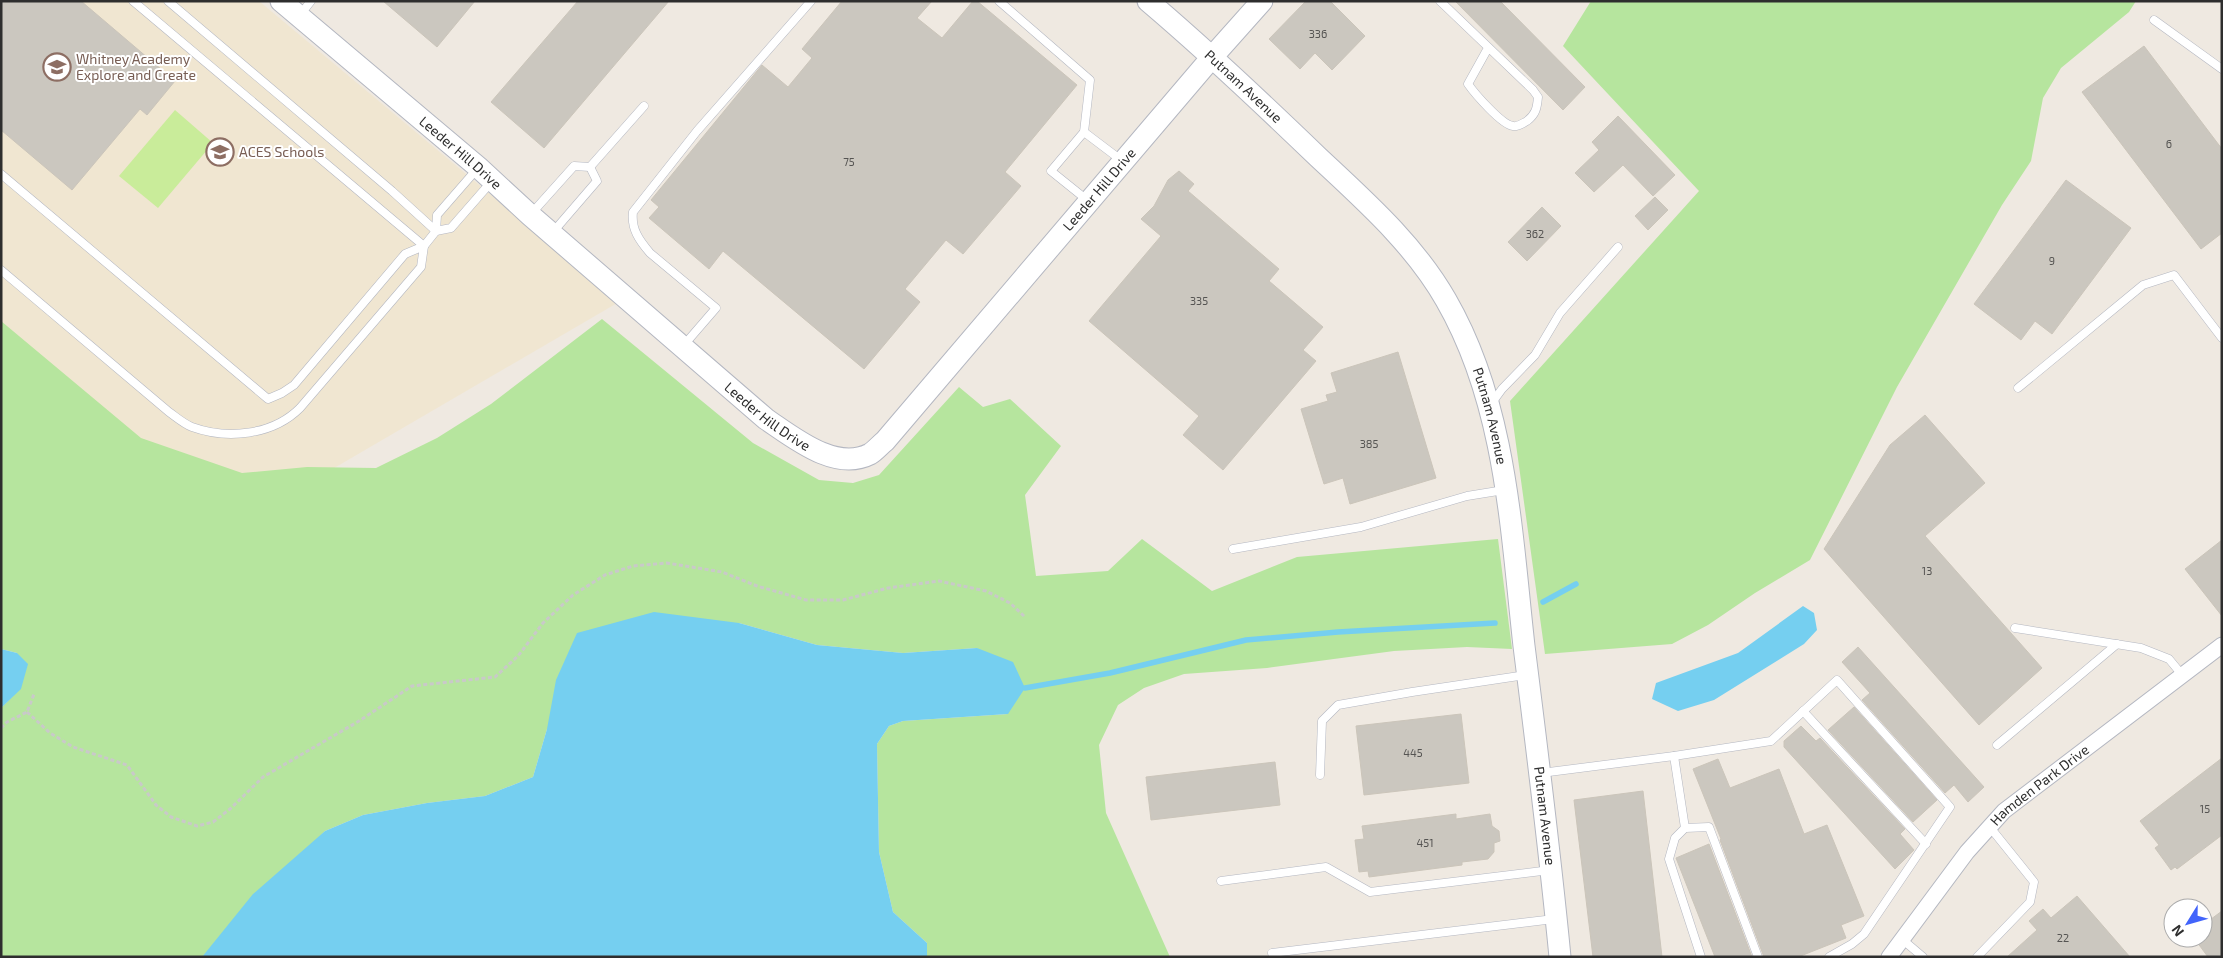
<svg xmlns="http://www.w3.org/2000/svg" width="2223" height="958" font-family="'Exo 2',sans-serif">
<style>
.education{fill:#f0e6d1}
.green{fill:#b6e59e}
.pitch{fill:#c9ec9a}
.water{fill:#75cff0}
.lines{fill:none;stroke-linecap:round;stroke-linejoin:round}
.stream{stroke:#75cff0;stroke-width:5.5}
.building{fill:#cbc7bf;stroke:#cbc5ba}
.lane-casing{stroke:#b4b7c1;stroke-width:9}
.street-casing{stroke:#b4b7c1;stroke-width:17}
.secondary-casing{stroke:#b4b7c1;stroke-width:23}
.path{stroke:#c9c9c9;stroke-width:3;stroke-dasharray:4 2.5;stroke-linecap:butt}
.lane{stroke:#fff;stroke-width:8}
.street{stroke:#fff;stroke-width:15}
.secondary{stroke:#fff;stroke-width:21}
.labels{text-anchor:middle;stroke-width:4;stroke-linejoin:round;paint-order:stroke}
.number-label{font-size:11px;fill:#555452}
.education-label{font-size:14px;fill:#785e54;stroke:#fff;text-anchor:start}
.street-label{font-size:14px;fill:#2e2e2e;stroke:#fff}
</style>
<rect width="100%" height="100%" fill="#efe9e1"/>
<!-- education -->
<polygon class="education" points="1,1 259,1 619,302 221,534 1,334"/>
<!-- green -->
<g class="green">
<polygon points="1591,1 2136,1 2129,12 2061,68 2043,98 2031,161 2002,205 1897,387 1810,560 1755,593 1708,625 1672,644 1545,654 1510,401 1699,191 1563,46"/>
<polygon points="602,319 753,443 819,480 853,483 879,475 959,387 983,407 1010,399 1061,446 1025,495 1036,576 1108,571 1142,539 1212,591 1297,557 1498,539 1512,649 1467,647 1394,651 1267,668 1184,674 1144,688 1118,705 1099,745 1106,813 1170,957 927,957 927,943 893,912 879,852 877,744 889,726 903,721 1008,714 977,648 903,653 817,645 739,623 547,729 533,777 485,796 427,803 363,815 325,831 202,957 1,957 1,708 20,689 17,653 1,649 1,321 141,438 242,473 307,467 376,468 437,438 491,404"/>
</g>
<!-- pitch -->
<polygon class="pitch" points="175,110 213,143 158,208 119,176"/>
<!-- water -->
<g class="water">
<polygon points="1803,606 1814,613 1817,630 1804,644 1714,700 1678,711 1652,699 1656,683 1738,653"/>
<polygon points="654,612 739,623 817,645 903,653 977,648 1013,662 1025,688 1008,714 903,721 889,726 877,744 879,852 893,912 927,943 927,957 202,957 253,894 325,831 363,815 427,803 485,796 533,777 547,729 556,680 577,633"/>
<polygon points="1,649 17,653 28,664 21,689 1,708"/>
</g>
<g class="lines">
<!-- stream -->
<g class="stream">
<polyline points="1543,602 1576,584"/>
<polyline points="1025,688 1110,673 1246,640 1338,632 1495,623"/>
</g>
</g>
<!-- building -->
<g class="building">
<polygon points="1,1 81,1 175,81 147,115 140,109 72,190 1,130"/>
<polygon points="383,1 475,1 437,47"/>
<polygon points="578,1 669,1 544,148 491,102"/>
<polygon points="842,1 932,1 917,18 942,38 973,1 977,1 1077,85 1005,172 1021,186 963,254 946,240 905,289 920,302 864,369 723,251 709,269 649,218 659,207 651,200 762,65 788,87 812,58 802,49"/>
<polygon points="1306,1 1330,1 1365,36 1332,70 1315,53 1300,69 1269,39"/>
<polygon points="1455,1 1500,1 1585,87 1563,110"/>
<polygon points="2144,46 2222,149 2222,233 2201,249 2082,92"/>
<polygon points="1618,116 1675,175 1653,196 1623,165 1594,192 1575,173 1599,150 1592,142"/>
<polygon points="1179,171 1194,184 1188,191 1279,269 1269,281 1323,327 1303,350 1316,361 1223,470 1183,435 1199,416 1089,321 1161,236 1141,219 1154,206 1168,180"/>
<polygon points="2066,180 2131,228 2052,334 2035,321 2021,340 1974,304"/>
<polygon points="1655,197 1668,210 1648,230 1635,216"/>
<polygon points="1542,207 1561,226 1527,261 1508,242"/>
<polygon points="1398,352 1436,478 1350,504 1343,478 1324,484 1301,409 1328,401 1326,395 1337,392 1331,373"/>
<polygon points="1925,415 1985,483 1925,536 2042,668 1979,725 1824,549 1890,445"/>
<polygon points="2222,540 2222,616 2185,569"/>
<polygon points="1858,647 1984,787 1968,802 1954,785 1945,793 1862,700 1870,693 1842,662"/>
<polygon points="1854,707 1937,800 1913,822 1828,730"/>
<polygon points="1461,714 1469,783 1364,795 1356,726"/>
<polygon points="1801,726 1816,741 1820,738 1905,829 1900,834 1914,850 1895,869 1784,747 1784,741"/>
<polygon points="2222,758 2222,835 2177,869 2175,867 2171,870 2155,848 2159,845 2140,821"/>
<polygon points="1718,759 1730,788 1779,769 1804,834 1827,825 1864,916 1841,925 1846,938 1798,957 1764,957 1720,840 1721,839 1693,769"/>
<polygon points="1275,762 1280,805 1151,820 1146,777"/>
<polygon points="1643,791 1662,957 1593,957 1574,800"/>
<polygon points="1456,814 1456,819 1490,814 1492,826 1499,831 1500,841 1494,843 1494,852 1488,859 1462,862 1462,865 1369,877 1368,871 1359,872 1355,840 1364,839 1362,826"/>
<polygon points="1709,844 1752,957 1715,957 1676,858"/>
<polygon points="2077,896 2130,957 2007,957 2037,930 2029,921 2043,909 2051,918"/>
<polygon points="2222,911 2222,957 2208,957 2194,938 2203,938 2203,925"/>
</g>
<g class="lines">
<!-- lane casing -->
<g class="lane-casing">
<g id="lane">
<polyline points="133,1 424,246 436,231 392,191 168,1"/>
<polyline points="999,1 1090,80 1084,132 1051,171 1087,200"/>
<path d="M 1440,1 L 1533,90 L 1538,97 C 1537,108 1536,114 1527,121 C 1523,123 1518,127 1513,126 C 1502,125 1475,94 1468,84 L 1488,48"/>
<polyline points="300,15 311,1"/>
<polyline points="2154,20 2222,69"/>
<polyline points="1084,132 1121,160"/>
<polyline points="590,167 644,106"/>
<polyline points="477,169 437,215 436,231 451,228 492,181"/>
<path d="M 1,174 L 268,399 L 282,393 L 294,385 L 405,254 L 424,246 L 421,267 L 300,408 C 273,435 228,440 192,427 C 184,424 176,417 169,412 L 1,270"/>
<polyline points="531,214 574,166 590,167"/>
<polyline points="553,232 597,181 590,167"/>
<path d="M 684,345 L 716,308 L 650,253 C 639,240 631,229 633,212 L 697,131 L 811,1"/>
<polyline points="2018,388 2143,285 2174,275 2222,338"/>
<polyline points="1491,404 1502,389 1535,355 1560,313 1618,247"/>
<polyline points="1233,549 1361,527 1467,496 1504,490"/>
<polyline points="2015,628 2141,648 2169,659 2183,676"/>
<polyline points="1803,711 1926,844"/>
<polyline points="1997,745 2117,644"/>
<polyline points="1674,756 1685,828"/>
<polyline points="1541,773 1674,756 1771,741 1837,680 1950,807 1864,934 1852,944 1829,957"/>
<polyline points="1320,775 1322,721 1338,705 1412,692 1526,675"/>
<polyline points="1221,881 1326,867 1370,892 1550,870"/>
<polyline points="1903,940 1923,957"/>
<polyline points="1273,957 1272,953 1554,919"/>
<polyline points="1701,957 1669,859 1675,838 1685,828 1709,827 1758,957"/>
<polyline points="1977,957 2030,902 2034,882 1989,826"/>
</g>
</g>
<!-- street casing -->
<g class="street-casing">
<g id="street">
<path id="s1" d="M 1889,957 L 1967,852 L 2004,811 L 2222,645"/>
</g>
</g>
<!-- secondary casing -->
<g class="secondary-casing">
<g id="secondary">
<path id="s2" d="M 281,1 L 478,167 L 530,215 L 766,419 C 793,437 835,472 870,454 C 875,451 880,445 885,441 L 1213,56 L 1262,1"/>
<path id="s3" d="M 1148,1 C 1207,51 1263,104 1318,157 C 1365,201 1414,244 1446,300 C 1506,404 1511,529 1524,646 C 1537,749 1550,853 1560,957"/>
</g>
</g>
<!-- path -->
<g class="path">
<polyline points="27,712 50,733 73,747 127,765 156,805 171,817 197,826 213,822 230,809 263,777 359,721 412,686 495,677 518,656 543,623 573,595 605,575 633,566 667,563 722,572 757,586 806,600 843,600 888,588 939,581 986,591 1010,603 1024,616"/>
<polyline points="1,728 7,722 27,712 34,694"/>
</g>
<!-- lane -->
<use href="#lane" class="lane"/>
<!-- street -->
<use href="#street" class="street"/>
<!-- secondary -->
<use href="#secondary" class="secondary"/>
</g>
<!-- icons -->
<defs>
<g id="school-ring" transform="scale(1.4375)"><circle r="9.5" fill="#fff" stroke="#8d6e63" stroke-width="1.5"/><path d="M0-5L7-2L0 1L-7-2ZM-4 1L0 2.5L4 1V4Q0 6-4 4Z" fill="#8d6e63"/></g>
</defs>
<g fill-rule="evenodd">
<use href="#school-ring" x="57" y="67"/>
<use href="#school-ring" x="220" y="152"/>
</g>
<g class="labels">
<!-- number labels -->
<g class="number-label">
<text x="1318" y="38">336</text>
<text x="2169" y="148">6</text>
<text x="849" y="166">75</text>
<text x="1535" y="238">362</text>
<text x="2052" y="265">9</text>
<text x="1199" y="305">335</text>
<text x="1369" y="448">385</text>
<text x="1927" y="575">13</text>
<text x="1413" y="757">445</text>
<text x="2205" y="813">15</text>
<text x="1425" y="847">451</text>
<text x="2063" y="942">22</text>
</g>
<!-- education labels -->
<g class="education-label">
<text x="76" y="64">Whitney Academy<tspan x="76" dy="16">Explore and Create</tspan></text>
<text x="239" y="157">ACES Schools</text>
</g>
<!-- street labels -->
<g class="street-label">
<text dy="5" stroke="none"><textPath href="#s3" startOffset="128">Putnam Avenue</textPath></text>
<text dy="5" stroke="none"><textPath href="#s2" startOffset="235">Leeder Hill Drive</textPath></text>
<text dy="5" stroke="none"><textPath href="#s2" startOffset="1106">Leeder Hill Drive</textPath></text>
<text dy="5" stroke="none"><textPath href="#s2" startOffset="640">Leeder Hill Drive</textPath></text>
<text dy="5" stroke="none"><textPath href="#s3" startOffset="548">Putnam Avenue</textPath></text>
<text dy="5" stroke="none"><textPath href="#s1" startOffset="230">Hamden Park Drive</textPath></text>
<text dy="5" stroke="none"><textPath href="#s3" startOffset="952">Putnam Avenue</textPath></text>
</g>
</g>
<!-- border -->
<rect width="2223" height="958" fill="none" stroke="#2e2e2e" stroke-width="5"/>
<!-- north arrow -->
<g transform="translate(2188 923) rotate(233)"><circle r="24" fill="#ffffff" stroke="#ababab"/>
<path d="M0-4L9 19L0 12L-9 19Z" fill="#4264fb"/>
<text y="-8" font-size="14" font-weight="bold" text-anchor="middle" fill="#2e2e2e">N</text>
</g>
</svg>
